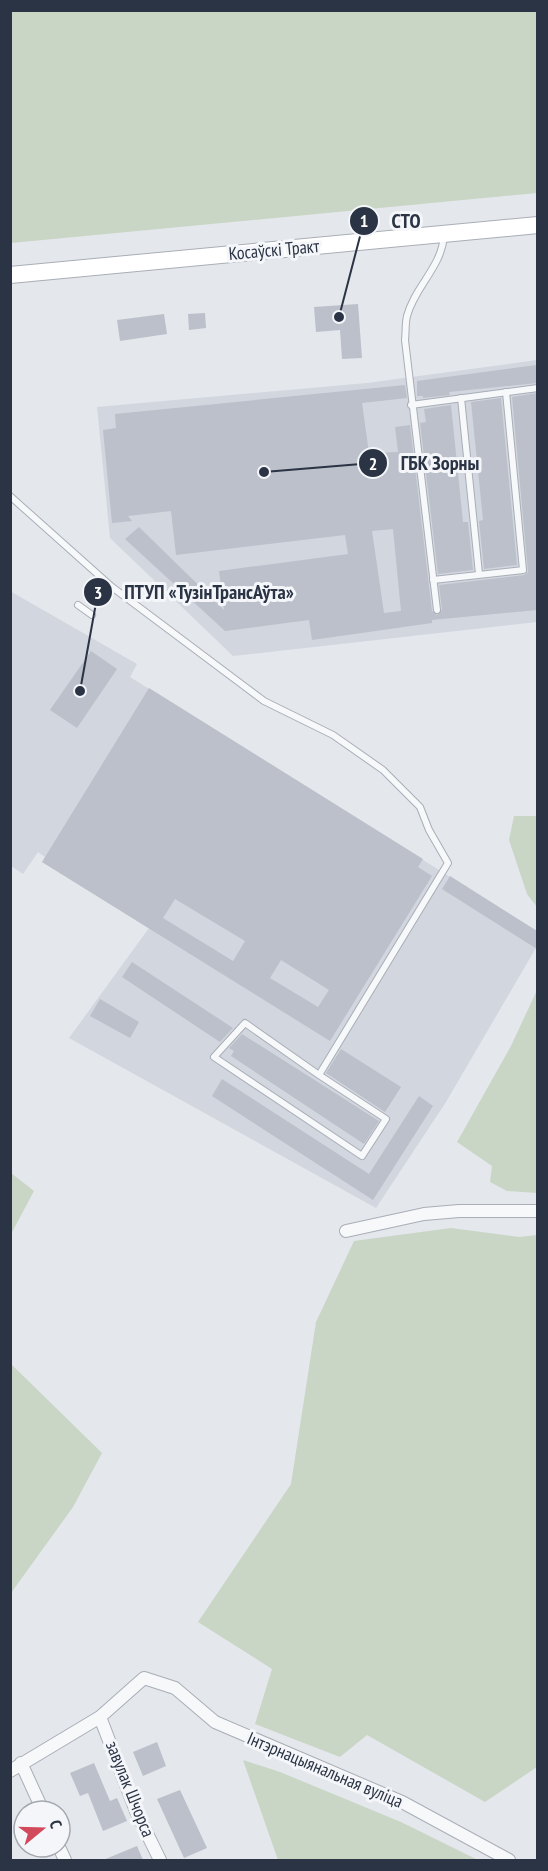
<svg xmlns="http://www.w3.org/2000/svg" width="548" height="1871" font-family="'PT Sans Narrow',sans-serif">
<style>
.built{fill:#d2d6de}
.green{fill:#c9d6c5}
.building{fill:#bbc0ca;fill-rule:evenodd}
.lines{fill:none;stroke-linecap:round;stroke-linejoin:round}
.lane-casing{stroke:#a9aeb7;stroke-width:8}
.street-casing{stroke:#a9aeb7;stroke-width:14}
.secondary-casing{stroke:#a9aeb7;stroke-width:18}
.lane{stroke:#f7f8fa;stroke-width:6}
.street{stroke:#f7f8fa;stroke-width:12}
.secondary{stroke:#fff;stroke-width:16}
.labels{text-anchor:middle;stroke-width:6;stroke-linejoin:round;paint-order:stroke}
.street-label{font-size:18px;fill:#2b3445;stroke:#f4f6f9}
.leader{fill:none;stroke:#2b3445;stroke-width:2}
.callout-dot{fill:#2b3445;stroke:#f4f6f9;stroke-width:2}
.mark-label{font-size:18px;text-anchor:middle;font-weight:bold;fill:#fff}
.callout-label{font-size:20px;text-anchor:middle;font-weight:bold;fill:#2b3445;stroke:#f4f6f9;stroke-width:6;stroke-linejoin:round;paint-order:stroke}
</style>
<rect width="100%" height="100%" fill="#e4e7ec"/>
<!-- built -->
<g class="built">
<polygon points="537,360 537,622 233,656 110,538 97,407 367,383"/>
<polygon points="10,591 137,664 130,677 537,931 537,946 446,1102 376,1208 69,1038 149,928 42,862 45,857 38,852 23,874 11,866"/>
</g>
<!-- green -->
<g class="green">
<polygon points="11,10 537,11 537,193 11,243"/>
<polygon points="514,816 537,816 537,907 527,894 509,840"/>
<polygon points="537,990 537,1193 507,1191 490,1182 492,1166 457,1142 511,1046"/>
<polygon points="11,1173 34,1191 11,1234"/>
<polygon points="451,1228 519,1237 537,1235 537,1767 485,1802 367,1735 340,1757 255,1724 272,1669 198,1622 291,1484 316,1322 354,1241"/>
<polygon points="11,1364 102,1453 73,1507 11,1593"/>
<polygon points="243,1760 280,1772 401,1822 478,1860 278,1860"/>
</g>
<!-- building -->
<g class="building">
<polygon points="358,304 362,358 342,359 340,330 316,332 314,307"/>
<polygon points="205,313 206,328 189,330 188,314"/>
<polygon points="164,314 167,334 120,341 117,320"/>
<polygon points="537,365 537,383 449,392 450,395 423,398 423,396 417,396 417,381"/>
<path d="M 405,385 L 407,398 L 362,403 L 369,453 L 398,452 L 395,427 L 410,425 L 432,611 L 437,615 L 442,610 L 439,585 L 524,575 L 528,572 L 512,397 L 537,393 L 537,610 L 432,620 L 432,623 L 312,640 L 309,620 L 225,631 L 125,539 L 139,527 L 224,610 L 219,571 L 348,554 L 345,535 L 176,555 L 171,511 L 128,516 L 132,521 L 112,523 L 103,430 L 116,428 L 115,414 ZM 393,529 L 401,611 L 384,613 L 372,531 Z"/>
<polygon points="501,398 517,565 484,569 479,521 483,520 471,402"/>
<polygon points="451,405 463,522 468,522 473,570 438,574 420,423 426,422 424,409"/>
<polygon points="91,651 117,669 77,728 50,710"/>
<path d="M 149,688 L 423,859 L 418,867 L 432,876 L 330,1041 L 42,862 ZM 175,899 L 245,941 L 233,961 L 163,918 ZM 281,960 L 329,990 L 318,1007 L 270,978 Z"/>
<polygon points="450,876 537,931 537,949 442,889"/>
<polygon points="132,962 233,1028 220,1042 122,977"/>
<polygon points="100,999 139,1022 130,1038 90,1016"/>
<polygon points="242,1034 379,1121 364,1144 231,1056 234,1051 229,1048"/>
<polygon points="341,1049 401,1087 385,1112 326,1073"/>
<polygon points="222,1079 369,1174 419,1096 433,1106 373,1200 212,1096"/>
<polygon points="157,1742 166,1766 143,1776 133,1752"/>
<polygon points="94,1763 110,1801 117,1798 127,1821 103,1831 88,1793 80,1796 70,1773"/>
<polygon points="180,1790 207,1848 184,1858 157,1799"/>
<polygon points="137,1846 143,1860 103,1860"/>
</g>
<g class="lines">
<!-- lane casing -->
<g class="lane-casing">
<g id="lane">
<polyline points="461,398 479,574"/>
<polyline points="411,405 538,388"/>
<polyline points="10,496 112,587 264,701 333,735 383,770 420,807 429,830 448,863 319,1075 386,1119 362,1156 214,1057 245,1023 319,1075"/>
<polyline points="433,580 523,570 506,392"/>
<polyline points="78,605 92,615"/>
<path d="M 437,610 L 405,340 C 406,333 405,324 407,316 C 415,286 442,267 444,235"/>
</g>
</g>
<!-- street casing -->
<g class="street-casing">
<g id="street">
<polyline points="346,1231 424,1214 459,1211 538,1211"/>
<polyline points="100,1717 136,1811 160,1860"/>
<polyline points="21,1763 43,1811"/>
<polyline points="10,1771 100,1717 144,1678 175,1688 215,1722 402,1802 509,1860"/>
<polyline points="59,1847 65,1860"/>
</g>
</g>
<!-- secondary casing -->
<g class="secondary-casing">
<polyline id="secondary" points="10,275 538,225"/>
</g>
<!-- lane -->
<use href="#lane" class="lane"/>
<!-- street -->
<use href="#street" class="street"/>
<!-- secondary -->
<use href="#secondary" class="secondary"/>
</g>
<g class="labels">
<!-- street labels -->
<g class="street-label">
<text transform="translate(274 250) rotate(-5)" y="6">Косаўскі Тракт</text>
<text transform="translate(325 1770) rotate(23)" y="6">Інтэрнацыянальная вуліца</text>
<text transform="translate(130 1789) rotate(68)" y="6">завулак Шчорса</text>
</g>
</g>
<!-- callouts -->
<path class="leader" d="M339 317L364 221M264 472L373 463M80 691L98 592"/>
<g class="callout-dot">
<circle cx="339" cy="317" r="6"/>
<circle cx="264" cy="472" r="6"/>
<circle cx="80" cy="691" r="6"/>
<circle cx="364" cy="221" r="15"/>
<circle cx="373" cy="463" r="15"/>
<circle cx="98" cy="592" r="15"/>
</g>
<g class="mark-label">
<text x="364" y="227">1</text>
<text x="373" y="470">2</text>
<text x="98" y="599">3</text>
</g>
<g class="callout-label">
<text x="406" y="228">СТО</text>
<text x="440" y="470">ГБК Зорны</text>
<text x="209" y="599">ПТУП «ТузінТрансАўта»</text>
</g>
<!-- border -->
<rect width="548" height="1871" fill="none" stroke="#2b3445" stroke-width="24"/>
<!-- north arrow -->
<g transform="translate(42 1829) rotate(71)"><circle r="28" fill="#f4f6f9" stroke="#a4a8b1" stroke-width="1.5"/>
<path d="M0-4.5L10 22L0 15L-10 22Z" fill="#d1495b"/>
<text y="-9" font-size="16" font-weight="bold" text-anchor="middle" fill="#2b3445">С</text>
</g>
</svg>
